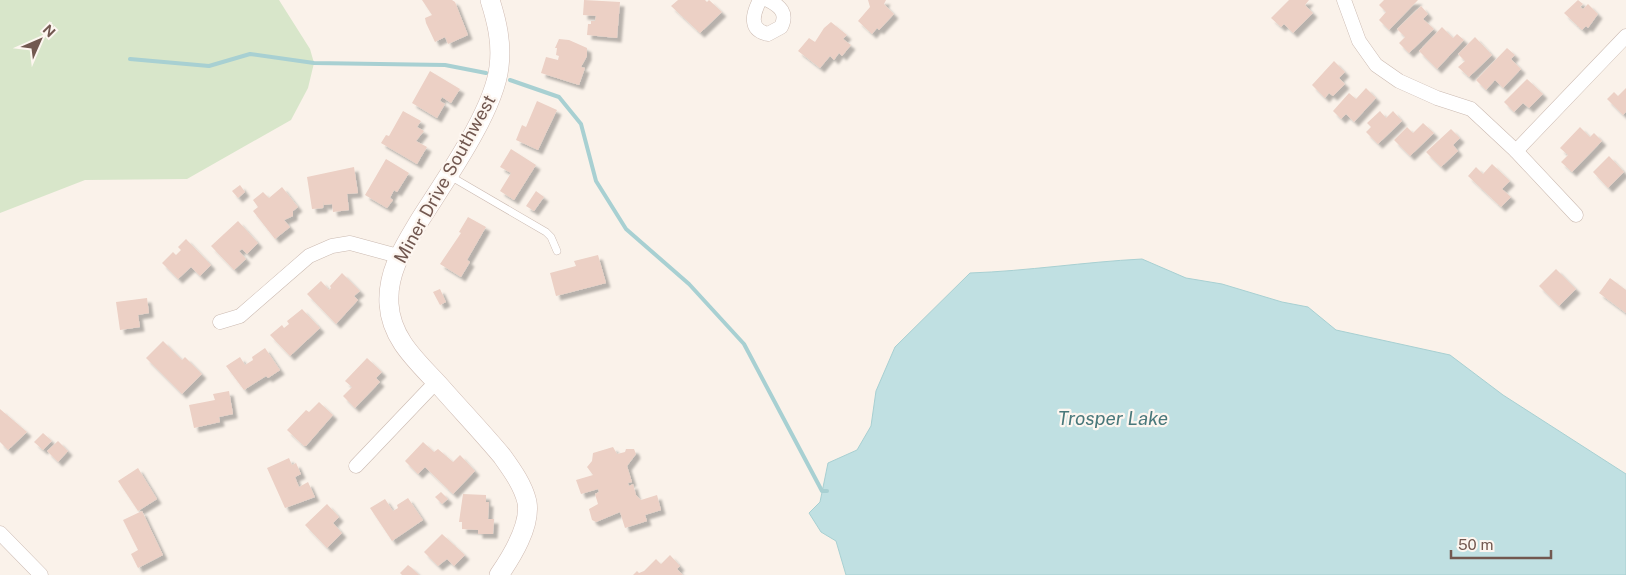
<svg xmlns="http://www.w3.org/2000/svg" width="1626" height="575" font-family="'Public Sans',sans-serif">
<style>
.green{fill:#d8e6ca}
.water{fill:#c0e0e2;stroke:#a8d0d2}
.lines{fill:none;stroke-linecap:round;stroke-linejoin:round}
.stream{stroke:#a8d0d2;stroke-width:4}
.building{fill:#ecd0c5;filter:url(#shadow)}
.lane-casing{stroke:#cbbab1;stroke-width:8}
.street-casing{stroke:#cbbab1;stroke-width:15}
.secondary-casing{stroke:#cfbbb2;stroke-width:20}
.lane{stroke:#fff;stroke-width:7}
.street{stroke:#fff;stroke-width:14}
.secondary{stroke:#fff;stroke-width:19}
.labels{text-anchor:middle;stroke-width:4.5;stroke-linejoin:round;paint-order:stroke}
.street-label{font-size:18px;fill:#725850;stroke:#fdf6f0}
.water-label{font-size:19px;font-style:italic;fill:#49787b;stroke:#fdf6f0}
</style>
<defs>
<filter id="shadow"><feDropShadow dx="4.5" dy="4.5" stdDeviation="1" flood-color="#0004"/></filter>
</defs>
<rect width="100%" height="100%" fill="#faf2ea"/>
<!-- green -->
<polygon class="green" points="0,0 279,0 310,49 314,63 308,88 291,120 187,179 85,180 0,213"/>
<!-- water -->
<path class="water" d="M 1142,259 L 1186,278 L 1222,284 L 1282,302 L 1308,307 L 1336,330 L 1450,355 L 1503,395 L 1626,474 L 1626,575 L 846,575 L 836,541 L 821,532 L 809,513 L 820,502 L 828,463 L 857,450 L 871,426 L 876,391 L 895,347 L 970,273 C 1028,271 1084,262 1142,259 Z"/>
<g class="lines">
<!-- stream -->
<g class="stream">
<polyline points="130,59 209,66 250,54 314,63 445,65 486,73"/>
<polyline points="510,80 559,97 581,124 596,181 626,229 689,284 744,344 822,491 827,491"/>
</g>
</g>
<!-- building -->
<g class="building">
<polygon points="422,0 452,0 455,2 468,35 448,44 445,37 435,42 426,23 425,18 432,15"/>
<polygon points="584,0 620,2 617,38 587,35 588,24 591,24 591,21 595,21 596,16 583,15"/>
<polygon points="678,0 705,0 707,2 709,0 722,12 700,33 671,6"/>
<polygon points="868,0 886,0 884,4 894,14 879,30 877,28 872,34 858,21 870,7"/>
<polygon points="1289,0 1309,0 1305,5 1313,13 1293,33 1284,24 1281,27 1271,18"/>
<polygon points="1384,0 1418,0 1389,30 1379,20 1386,12 1379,5"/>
<polygon points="1578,0 1583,4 1580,7 1583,9 1588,4 1598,14 1588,28 1586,26 1582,30 1564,13"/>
<polygon points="1421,6 1428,14 1423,19 1434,29 1409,53 1399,43 1405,37 1397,29"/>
<polygon points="831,22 847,35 843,39 851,45 842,56 839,53 834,60 830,56 820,68 798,51 809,38 815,42 824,28"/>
<polygon points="1442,27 1453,38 1457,34 1464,40 1437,69 1419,51"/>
<polygon points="1475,37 1492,55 1469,77 1458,67 1465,61 1458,54"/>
<polygon points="559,39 569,40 587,48 587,56 581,67 585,68 579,85 541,73 546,57 558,60 559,56 556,55 557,48 555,48"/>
<polygon points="1507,48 1515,55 1511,59 1521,69 1503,88 1495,80 1486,90 1476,80"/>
<polygon points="1334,61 1345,72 1339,78 1345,84 1333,96 1329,93 1325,98 1312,85"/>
<polygon points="430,71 460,89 451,103 442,97 440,101 445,104 437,118 412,103"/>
<polygon points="1527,79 1543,94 1529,108 1523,103 1514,112 1504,102"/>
<polygon points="1366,88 1376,98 1354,122 1346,114 1341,119 1333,111 1349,93 1356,99"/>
<polygon points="1626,88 1626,112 1623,115 1607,99 1614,92 1618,96"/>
<polygon points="537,101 557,110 538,150 516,140 522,125 526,127"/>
<polygon points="403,111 421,121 417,127 424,131 416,141 427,147 417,164 381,143 386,135 389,136"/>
<polygon points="1380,111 1386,118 1393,111 1402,121 1378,144 1366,132 1371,127 1367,123"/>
<polygon points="1423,123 1434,133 1410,156 1394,140 1407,127 1413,133"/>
<polygon points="1580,127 1590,137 1594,133 1602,141 1572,172 1561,162 1568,155 1560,148"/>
<polygon points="1451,129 1460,138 1453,145 1458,151 1441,167 1426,152"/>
<polygon points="511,149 536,165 514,200 500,191 511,173 500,167"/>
<polygon points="1609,156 1624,172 1608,188 1593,172"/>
<polygon points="386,159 409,173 397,192 394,190 390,198 393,200 387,208 365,195"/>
<polygon points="1492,164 1510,181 1502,189 1511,197 1501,207 1468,176 1476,167 1483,174"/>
<polygon points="354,167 358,193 347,194 349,210 333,212 332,204 324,205 324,201 323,208 312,209 307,177"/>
<polygon points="240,185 245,192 238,198 232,191"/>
<polygon points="282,187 298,207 293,211 293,216 284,220 290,227 275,239 253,211 258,207 253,200 263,192 269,198"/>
<polygon points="536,191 544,197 534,211 526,206"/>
<polygon points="468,217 486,227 467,260 470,262 461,277 440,264 461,233 459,232"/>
<polygon points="238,221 258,243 247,254 242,249 239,251 246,259 234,270 211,246"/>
<polygon points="186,239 211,265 200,276 191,267 178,279 162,263 173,252 176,255 181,250 178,247"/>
<polygon points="598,255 606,283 556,296 550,273 576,266 574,261"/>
<polygon points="1556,269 1576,289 1559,306 1539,286"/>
<polygon points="342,273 360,291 354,296 358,300 336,324 307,294 321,281 329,290 331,288 330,286"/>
<polygon points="1610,278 1626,290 1626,313 1599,293"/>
<polygon points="440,289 446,302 440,305 433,292"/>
<polygon points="147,298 149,313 138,315 140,327 120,330 116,302"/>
<polygon points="302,309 320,328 290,356 270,335 282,325 284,328 289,324 287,321"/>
<polygon points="163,341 182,360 185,357 202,374 182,394 146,358"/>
<polygon points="265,348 280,370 268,378 266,376 244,390 226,366 240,357 245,365 253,360 252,357"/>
<polygon points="367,358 382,372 376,378 380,382 355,408 343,396 352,387 345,381"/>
<polygon points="229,391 233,414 219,417 220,422 194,428 189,405 215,400 213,394"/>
<polygon points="319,402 333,415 306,446 304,446 287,430 306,410 309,412"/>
<polygon points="0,409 27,432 8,450 0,442"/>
<polygon points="43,433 52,441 43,450 34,442"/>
<polygon points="58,441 68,451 58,462 47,451"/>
<polygon points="423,442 434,452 438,449 453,462 460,455 475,471 453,494 425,467 418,474 405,461"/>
<polygon points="613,447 617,454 625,452 626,449 634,449 636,454 627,466 632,482 628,483 629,486 633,484 636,495 641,500 657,495 661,510 645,515 647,521 625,528 620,512 596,522 592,520 589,509 598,504 595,494 599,492 598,489 581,494 576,480 593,475 587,467 592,461 593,453"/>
<polygon points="289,458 292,465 296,463 301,474 295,477 299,487 308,482 315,497 285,508 267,468"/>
<polygon points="138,468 157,499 138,511 118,481"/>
<polygon points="441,492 448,499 442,504 435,497"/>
<polygon points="463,494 486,495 486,502 489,502 488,519 494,519 493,534 478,534 478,530 462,529 462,522 459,522"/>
<polygon points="408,498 423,520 392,541 370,508 385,499 393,511 398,508 397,505"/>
<polygon points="327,504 339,517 333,523 342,533 327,548 305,525"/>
<polygon points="142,511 163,555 138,568 131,554 138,550 123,520"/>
<polygon points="442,534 465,555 454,566 447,559 438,566 424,552"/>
<polygon points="670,555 680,566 677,569 683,575 633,575 637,571 639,573 644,571 656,559 661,564"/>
<polygon points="408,565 412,568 419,575 402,575 400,573"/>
</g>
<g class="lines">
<!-- lane casing -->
<g class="lane-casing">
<polyline id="lane" points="450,176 546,232 551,237 557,251"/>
</g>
<!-- street casing -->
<g class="street-casing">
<g id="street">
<path d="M 760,0 C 753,13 748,30 768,34 L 781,27 C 788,13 780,6 768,0"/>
<polyline points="1344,0 1359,41 1376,65 1399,81 1437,98 1471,109 1516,151 1576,215"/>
<polyline points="1516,151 1626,36"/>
<polyline points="220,322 240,316 309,256 332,246 350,243 398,256"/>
<polyline points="356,466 436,382"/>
<polyline points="0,533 41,575"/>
</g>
</g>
<!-- secondary casing -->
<g class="secondary-casing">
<path id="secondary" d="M 490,0 C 497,22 502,43 499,67 C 494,112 443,183 418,223 C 403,248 387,273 389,304 C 391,339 417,361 439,385 C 460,409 482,432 502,456 C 512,470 523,485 527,502 C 531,526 512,556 499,575"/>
</g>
<!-- lane -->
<use href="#lane" class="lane"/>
<!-- street -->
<use href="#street" class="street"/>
<!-- secondary -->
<use href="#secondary" class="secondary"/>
</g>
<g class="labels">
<!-- street labels -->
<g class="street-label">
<text transform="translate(445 179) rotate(-61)" y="6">Miner Drive Southwest</text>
</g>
<!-- water labels -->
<g class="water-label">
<text x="1113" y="425">Trosper Lake</text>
</g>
</g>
<!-- north arrow -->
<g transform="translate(40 40) rotate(45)" stroke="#fdf6f0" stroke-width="4" paint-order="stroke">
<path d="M0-4L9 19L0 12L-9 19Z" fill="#725850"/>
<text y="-8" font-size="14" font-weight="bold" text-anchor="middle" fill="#725850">N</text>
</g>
<!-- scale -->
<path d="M1451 550v8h100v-8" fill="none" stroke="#725850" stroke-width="2.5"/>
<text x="1458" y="550" font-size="15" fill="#725850" stroke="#fdf6f0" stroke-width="4" paint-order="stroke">50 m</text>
</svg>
